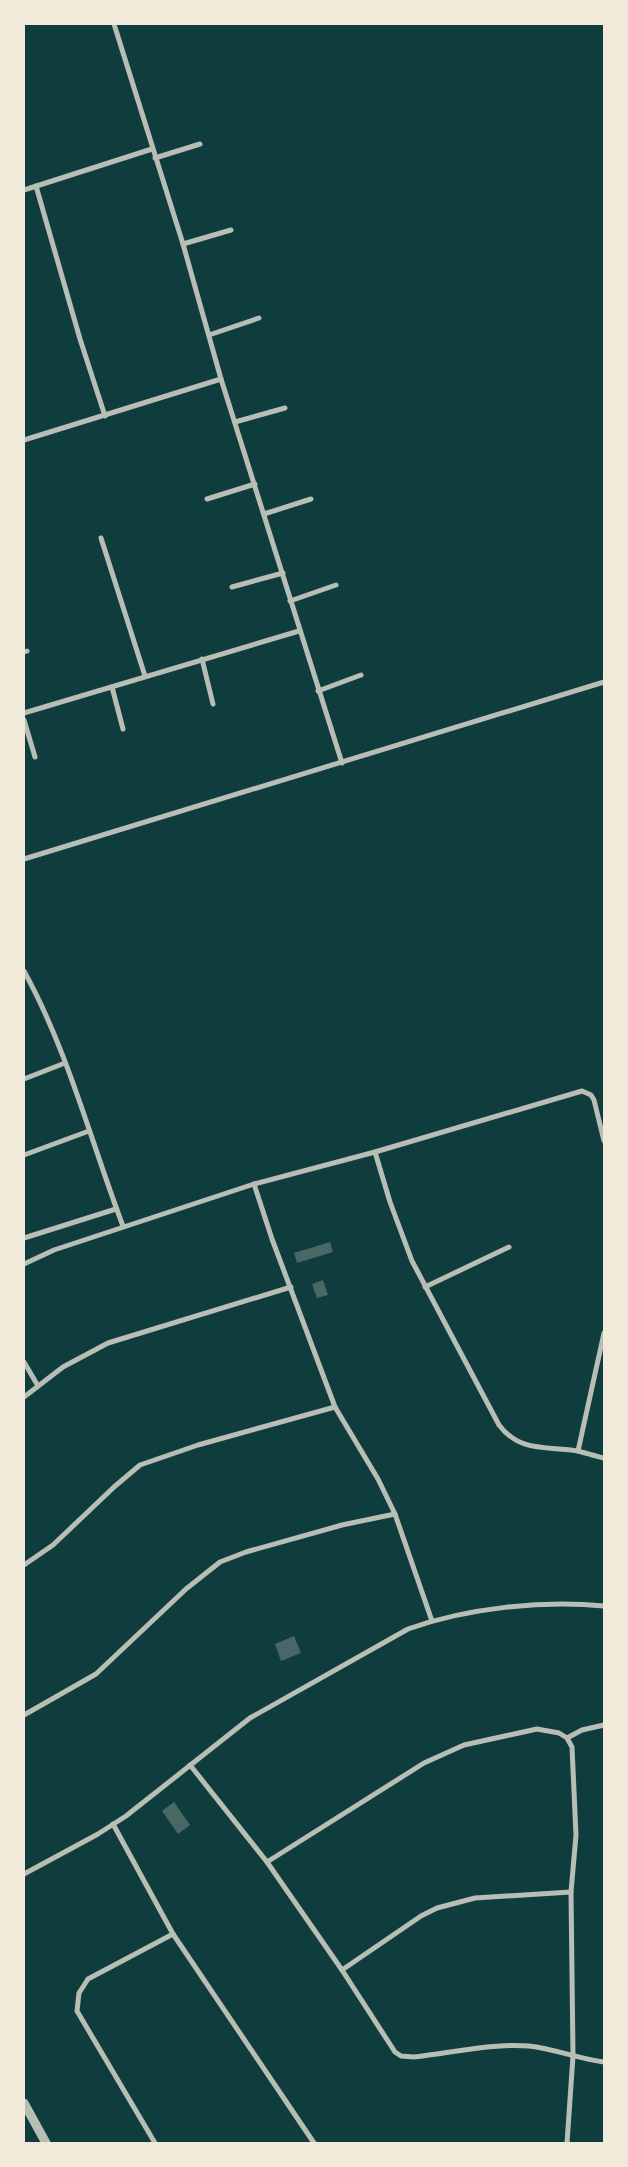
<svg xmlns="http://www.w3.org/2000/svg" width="628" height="2167" font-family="Ubuntu,sans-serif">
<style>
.building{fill:#486865}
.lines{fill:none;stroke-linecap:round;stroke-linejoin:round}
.minor{stroke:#b8beb3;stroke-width:5}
.tertiary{stroke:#b8beb3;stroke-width:9}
</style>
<rect width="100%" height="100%" fill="#0f3d3e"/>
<!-- building -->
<g class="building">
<polygon points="330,1242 333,1252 297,1263 294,1253"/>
<polygon points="323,1280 328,1295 317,1298 312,1284"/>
<polygon points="294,1636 301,1653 281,1661 275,1644"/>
<polygon points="174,1802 190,1825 178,1834 162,1811"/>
</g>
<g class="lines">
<!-- minor -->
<g class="minor">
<polyline points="114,24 183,244 221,379 342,763"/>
<polyline points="155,158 200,144"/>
<polyline points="36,186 80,339 105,416"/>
<polyline points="24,190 152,149"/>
<polyline points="183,244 231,230"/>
<polyline points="209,335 259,318"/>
<polyline points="235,422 285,408"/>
<polyline points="24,440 221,379"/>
<polyline points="207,499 255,484"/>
<polyline points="264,514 311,499"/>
<polyline points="101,538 145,676"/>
<polyline points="232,587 283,573"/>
<polyline points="290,601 336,585"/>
<polyline points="24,652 27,651"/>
<polyline points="202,659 213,704"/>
<polyline points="112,687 123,729"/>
<polyline points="318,691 361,675"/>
<polyline points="24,713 299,631"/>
<polyline points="24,720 35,757"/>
<polyline points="24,859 604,682"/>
<path d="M 24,971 C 68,1051 91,1142 123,1226"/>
<polyline points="24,1079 65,1063"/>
<path d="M 375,1152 L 390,1202 L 412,1261 L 499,1425 C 520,1453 547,1446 578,1451 C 586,1453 595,1456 604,1458"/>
<polyline points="24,1155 89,1131"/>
<polyline points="254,1184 272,1239 335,1407 378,1479 395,1514 432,1621"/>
<polyline points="24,1238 116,1209"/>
<polyline points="24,1264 54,1250 254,1184 375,1152 582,1091 591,1095 594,1100 604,1141"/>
<polyline points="425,1287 509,1247"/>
<polyline points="24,1362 38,1386"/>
<polyline points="24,1397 63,1367 108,1343 291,1287"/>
<polyline points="578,1451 604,1333"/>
<polyline points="24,1565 53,1545 114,1487 140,1465 198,1445 335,1407"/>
<polyline points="24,1715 96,1674 186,1589 220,1562 246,1552 342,1525 395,1514"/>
<polyline points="567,1738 582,1730 604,1725"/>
<path d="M 190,1765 L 267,1862 L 342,1970 L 395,2052 L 401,2056 L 414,2057 C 452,2053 492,2043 529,2046 C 555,2049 579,2059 604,2062"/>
<polyline points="113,1824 173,1934 314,2143"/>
<polyline points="267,1862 424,1763 464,1745 537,1729 559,1733 567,1738 572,1747 576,1835 571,1892 573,2056 567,2143"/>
<path d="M 24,1874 L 98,1834 L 126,1816 L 250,1718 L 408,1629 C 467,1608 542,1600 604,1606"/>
<polyline points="342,1970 421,1916 437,1908 475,1898 571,1892"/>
<polyline points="155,2143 77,2011 79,1993 88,1979 173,1934"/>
</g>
<!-- tertiary -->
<polyline class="tertiary" points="24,2103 46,2143"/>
</g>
<!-- border -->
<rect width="628" height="2167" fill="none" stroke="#f1e9da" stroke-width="50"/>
</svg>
